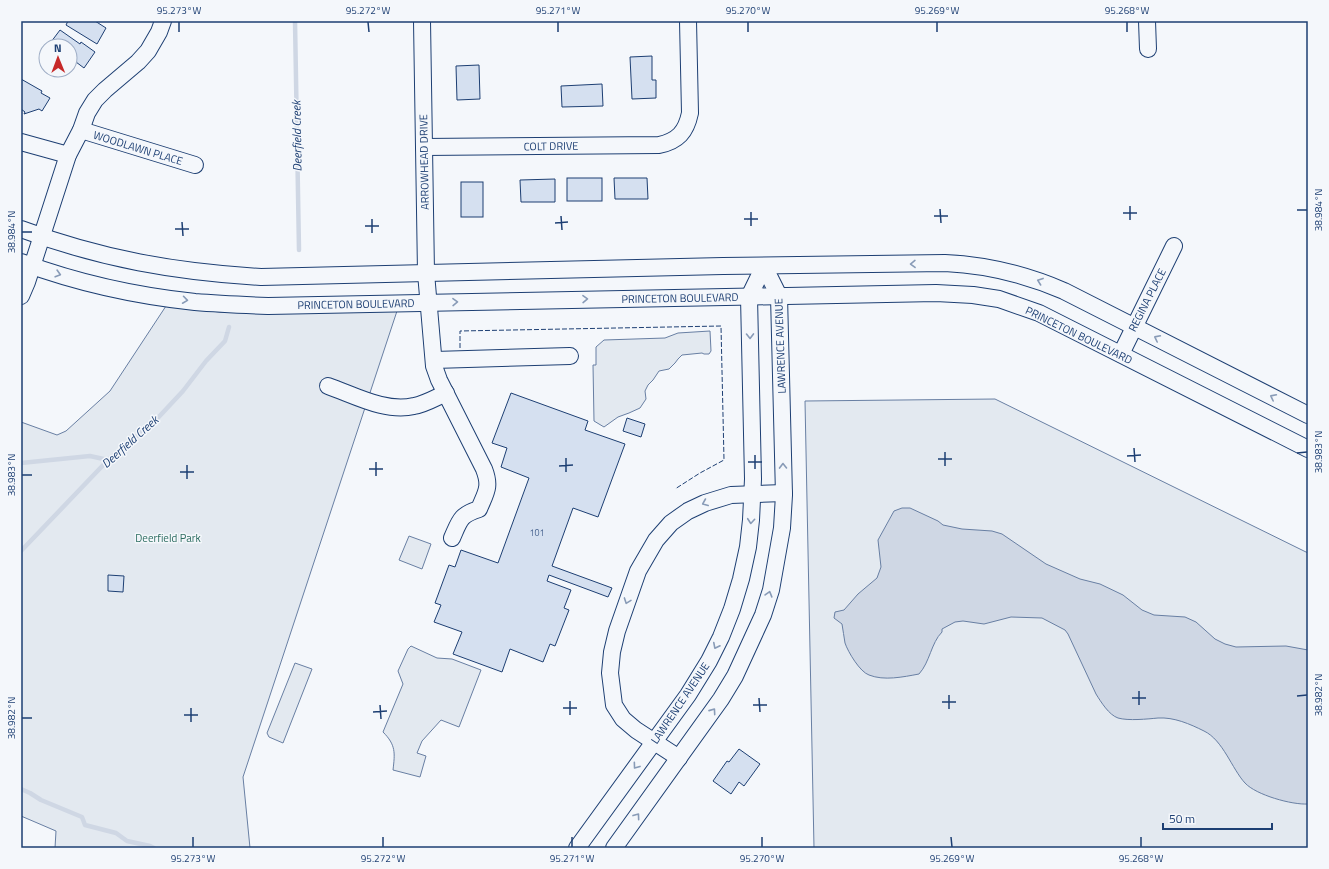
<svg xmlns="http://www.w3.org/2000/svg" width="1329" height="869" font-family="'Titillium Web',sans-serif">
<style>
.green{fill:#e3e9f0;stroke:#687fa3}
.water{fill:#cfd7e4;stroke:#687fa3}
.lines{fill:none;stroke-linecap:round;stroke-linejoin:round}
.stream{stroke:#cfd7e4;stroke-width:4.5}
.building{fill:#d5e0f0;stroke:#1d3f73}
.minor-casing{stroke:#1d3f73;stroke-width:18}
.minor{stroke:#f4f7fb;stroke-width:16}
.fence{stroke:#1d3f73;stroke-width:1;stroke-dasharray:5 2;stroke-linecap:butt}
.oneway{stroke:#889bb7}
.ticks{fill:none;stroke:#1d3f73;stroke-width:1.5}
.labels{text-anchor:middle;stroke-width:3;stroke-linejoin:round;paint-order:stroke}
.number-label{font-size:9px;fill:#4b6792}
.street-label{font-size:11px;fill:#1d3f73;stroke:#f4f7fb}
.park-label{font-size:11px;fill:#2c6c60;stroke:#f4f7fb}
.water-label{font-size:12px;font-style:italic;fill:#1d3f73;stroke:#f4f7fb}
.neatline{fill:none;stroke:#1d3f73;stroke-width:1.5}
.ticks-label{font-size:10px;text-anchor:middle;fill:#1d3f73}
</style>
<rect width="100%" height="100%" fill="#f4f7fb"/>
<!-- green -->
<g class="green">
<polygon points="166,306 220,312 397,311 243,777 250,848 55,848 56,831 21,816 21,422 57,435 66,431 110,391"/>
<polygon points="710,331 711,351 709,354 704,354 702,353 682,355 678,359 675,363 669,369 659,371 653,380 648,385 645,391 646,399 640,408 629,413 618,417 604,427 594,421 593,365 596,365 596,347 604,340 665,338 678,333"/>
<polygon points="995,399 1308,553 1308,848 814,848 805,401"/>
<polygon points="409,536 431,544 422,569 399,560"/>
<path d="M 411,646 L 437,658 L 452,659 L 481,670 L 459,727 L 441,720 L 422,741 L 417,753 L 426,756 L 420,777 L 393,770 C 395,753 396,745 383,732 L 403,684 L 398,671 L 408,649 Z"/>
<polygon points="295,663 312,669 283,743 269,737 267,733"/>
</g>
<!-- water -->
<path class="water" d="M 902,508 L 910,508 L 938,521 L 943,525 L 962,529 L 992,531 L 1002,534 L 1046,564 L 1080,579 L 1100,584 L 1123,595 L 1142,610 L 1154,615 L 1185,617 L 1196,622 L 1215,639 L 1225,644 L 1236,647 L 1286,646 L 1308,650 L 1308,804 C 1292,805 1256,795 1245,783 C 1232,769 1223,740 1204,731 C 1190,724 1174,717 1158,718 C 1148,719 1128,721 1118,718 C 1109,715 1101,702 1096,694 L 1068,634 L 1065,630 L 1042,618 L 1011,617 L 984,624 L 963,621 L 955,622 L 942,629 L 942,632 C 931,643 930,662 919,674 C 903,677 884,681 869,675 C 860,672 848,652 845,643 C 844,637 843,630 842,624 L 834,618 L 835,612 L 844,610 L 858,594 L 877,578 L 881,567 L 878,540 L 894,511 Z"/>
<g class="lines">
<!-- stream -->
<g class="stream">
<polyline points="295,21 299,250"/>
<polyline points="21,463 90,456 108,460"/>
<polyline points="21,551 108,460 155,421 183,391 206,361 225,341 229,327"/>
<polyline points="21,789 30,793 41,800 82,817 85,825 116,833 127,841 150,846 154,848"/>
</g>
</g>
<!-- building -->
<g class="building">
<polygon points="68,21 95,21 106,28 97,44 66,25"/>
<polygon points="60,30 80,44 81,42 95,52 84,68 72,59 70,61 70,46 48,46"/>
<polygon points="652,56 652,80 656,80 656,98 632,99 630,57"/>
<polygon points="479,65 480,99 457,100 456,66"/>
<polygon points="21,79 42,91 41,93 50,98 42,111 39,109 24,114 25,112 21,109"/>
<polygon points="602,84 603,106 562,107 561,86"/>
<rect x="567" y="178" width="35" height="23"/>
<polygon points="614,178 647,178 648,199 615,199"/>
<polygon points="555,179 555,202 521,202 520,180"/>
<rect x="461" y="182" width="22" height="35"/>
<polygon points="511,393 588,421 585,430 625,444 598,517 573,508 552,566 612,588 608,597 549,575 547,581 571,590 564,608 569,610 555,646 550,644 543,662 510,649 502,672 453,654 462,632 434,622 441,605 435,603 449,565 455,567 461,550 498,563 529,478 501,467 507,448 492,443"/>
<polygon points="627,418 645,424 641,437 623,431"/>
<polygon points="108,575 124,576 123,592 108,591"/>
<polygon points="739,749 760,764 744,786 739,782 731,794 713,781 727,761 729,762"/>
</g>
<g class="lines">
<!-- minor casing -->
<g class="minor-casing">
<g id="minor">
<path d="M 422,21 L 426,273 L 434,366 L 439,380 L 484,469 C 491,487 486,492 479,509 C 460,515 460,520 452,538"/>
<polyline points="1147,21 1148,49"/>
<polyline points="81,130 195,165"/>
<polyline points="21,142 68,155"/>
<path d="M 424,147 L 659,145 C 678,141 686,132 690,113 L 688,21"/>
<path d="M 21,229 C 101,259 176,272 261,277 L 723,266 L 945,263 C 988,265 1025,274 1064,291 L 1308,415"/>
<path d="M 21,262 C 75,282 138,296 195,302 C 220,304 244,305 268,306 L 936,293 L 973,295 L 999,299 L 1039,313 L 1308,449"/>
<polyline points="21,296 27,282 68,155 81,130 87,113 95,100 105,90 138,62 148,51 159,32 163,21"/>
<polyline points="1121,354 1174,246"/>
<polyline points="434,360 570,356"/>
<path d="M 328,386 C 354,395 386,413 414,406 C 425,404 435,398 446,393"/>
<polyline points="679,758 636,730 623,719 614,705 610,673 612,652 617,631 638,571 656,540 671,523 688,511 705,503 731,495 784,493"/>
<polyline points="577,848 688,695 709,661 721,637 732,609 741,579 748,547 751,520 753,479 749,297 764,266"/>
<polyline points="614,848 721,699 735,676 763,615 771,590 782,528 784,495 779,296 764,266"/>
</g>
</g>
<!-- minor -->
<use href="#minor" class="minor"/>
<!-- fence -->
<polyline class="fence" points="460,348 460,331 721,326 724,460 700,473 675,489"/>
</g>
<!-- one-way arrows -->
<defs><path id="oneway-chevron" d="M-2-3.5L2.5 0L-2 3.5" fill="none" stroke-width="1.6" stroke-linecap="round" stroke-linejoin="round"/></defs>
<g class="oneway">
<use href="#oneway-chevron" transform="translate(913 264) rotate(179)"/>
<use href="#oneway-chevron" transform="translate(58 274) rotate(16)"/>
<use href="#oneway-chevron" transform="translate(1040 281) rotate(-160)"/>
<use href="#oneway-chevron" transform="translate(585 299) rotate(-1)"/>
<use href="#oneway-chevron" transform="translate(185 300) rotate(8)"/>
<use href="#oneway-chevron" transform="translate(455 302) rotate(-1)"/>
<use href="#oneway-chevron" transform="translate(750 336) rotate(89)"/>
<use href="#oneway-chevron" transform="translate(1157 338) rotate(-153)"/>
<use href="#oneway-chevron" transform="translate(1273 397) rotate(-153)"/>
<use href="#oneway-chevron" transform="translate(783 466) rotate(-91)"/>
<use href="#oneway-chevron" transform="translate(705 503) rotate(157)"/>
<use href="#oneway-chevron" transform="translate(751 521) rotate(95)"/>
<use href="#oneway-chevron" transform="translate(769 594) rotate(-74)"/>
<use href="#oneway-chevron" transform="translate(627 601) rotate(110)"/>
<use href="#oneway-chevron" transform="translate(716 646) rotate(117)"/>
<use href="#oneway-chevron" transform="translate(713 711) rotate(-55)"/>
<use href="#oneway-chevron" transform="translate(636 766) rotate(126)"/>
<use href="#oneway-chevron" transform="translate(637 816) rotate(-54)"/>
</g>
<!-- ticks -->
<path class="ticks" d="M 179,22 L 179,32M 368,22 L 369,32M 558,22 L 558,32M 748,22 L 748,32M 937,22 L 937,32M 1127,22 L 1127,32M 1130,206 L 1130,220M 940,209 L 941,223M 1297,210 L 1307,210M 751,212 L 751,226M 1123,213 L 1137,213M 561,216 L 562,230M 934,216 L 948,216M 372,219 L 372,233M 744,219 L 758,219M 182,222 L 183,236M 555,223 L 568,222M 365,226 L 379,226M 175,229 L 189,229M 22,232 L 32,232M 1134,448 L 1135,462M 945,452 L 945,466M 1297,453 L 1307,452M 755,455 L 755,469M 1127,456 L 1141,455M 566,458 L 566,472M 938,459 L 952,459M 376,462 L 376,476M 748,462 L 762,462M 187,465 L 187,479M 559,466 L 573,465M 369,469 L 383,469M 180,472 L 194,472M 22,475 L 32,475M 1139,691 L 1139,705M 949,695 L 949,709M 1297,696 L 1307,695M 759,698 L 760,712M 1132,698 L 1146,698M 570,701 L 570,715M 942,702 L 956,702M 380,705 L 381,719M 753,705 L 767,705M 191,708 L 191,722M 563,708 L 577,708M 373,712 L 387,711M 184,715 L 198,715M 22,718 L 32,718M 193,837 L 193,847M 383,837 L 383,847M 572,837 L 572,847M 762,837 L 762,847M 951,837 L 952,847M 1141,837 L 1141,847"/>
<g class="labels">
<!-- number labels -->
<g class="number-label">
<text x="537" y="536">101</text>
</g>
<!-- street labels -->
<g class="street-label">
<text transform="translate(551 146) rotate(-1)" y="4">COLT DRIVE</text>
<text transform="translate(138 148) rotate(17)" y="4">WOODLAWN PLACE</text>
<text transform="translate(424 162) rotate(-91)" y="4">ARROWHEAD DRIVE</text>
<text transform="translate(680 298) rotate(-1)" y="4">PRINCETON BOULEVARD</text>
<text transform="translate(1147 300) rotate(-63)" y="4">REGINA PLACE</text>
<text transform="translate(356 304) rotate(-1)" y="4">PRINCETON BOULEVARD</text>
<text transform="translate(1079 335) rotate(26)" y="4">PRINCETON BOULEVARD</text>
<text transform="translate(780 346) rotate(-92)" y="4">LAWRENCE AVENUE</text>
<text transform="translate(680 703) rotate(-56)" y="4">LAWRENCE AVENUE</text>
</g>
<!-- park labels -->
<g class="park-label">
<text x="168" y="542">Deerfield Park</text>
</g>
<!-- water labels -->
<g class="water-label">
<text transform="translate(297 136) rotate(-91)" y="4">Deerfield Creek</text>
<text transform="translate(130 442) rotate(-42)" y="4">Deerfield Creek</text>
</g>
</g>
<!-- border -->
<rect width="1329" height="869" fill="none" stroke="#f4f7fb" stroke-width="44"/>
<!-- north arrow -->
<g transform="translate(58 58) rotate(359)"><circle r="19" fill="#f4f7fb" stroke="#9eadc5"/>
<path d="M0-3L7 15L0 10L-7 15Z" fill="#c62828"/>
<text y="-6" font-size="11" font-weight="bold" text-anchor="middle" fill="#1d3f73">N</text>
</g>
<!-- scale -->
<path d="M1163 823v6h109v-6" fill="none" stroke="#1d3f73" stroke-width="2"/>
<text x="1169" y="823" font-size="12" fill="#1d3f73" stroke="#f4f7fb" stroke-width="3" paint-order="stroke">50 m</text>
<rect x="22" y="22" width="1285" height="825" class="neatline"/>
<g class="ticks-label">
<text x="179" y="14">95.273°W</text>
<text x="368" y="14">95.272°W</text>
<text x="558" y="14">95.271°W</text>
<text x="748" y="14">95.270°W</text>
<text x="937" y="14">95.269°W</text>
<text x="1127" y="14">95.268°W</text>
<text transform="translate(1318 210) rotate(-90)" y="4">38.984°N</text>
<text transform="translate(11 232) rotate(-90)" y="4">38.984°N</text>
<text transform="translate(1318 452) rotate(-90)" y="4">38.983°N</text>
<text transform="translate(11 475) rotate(-90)" y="4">38.983°N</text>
<text transform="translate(1318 695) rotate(-90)" y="4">38.982°N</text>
<text transform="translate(11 718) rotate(-90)" y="4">38.982°N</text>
<text x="193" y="862">95.273°W</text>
<text x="383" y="862">95.272°W</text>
<text x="572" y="862">95.271°W</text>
<text x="762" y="862">95.270°W</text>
<text x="952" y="862">95.269°W</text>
<text x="1141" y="862">95.268°W</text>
</g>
</svg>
